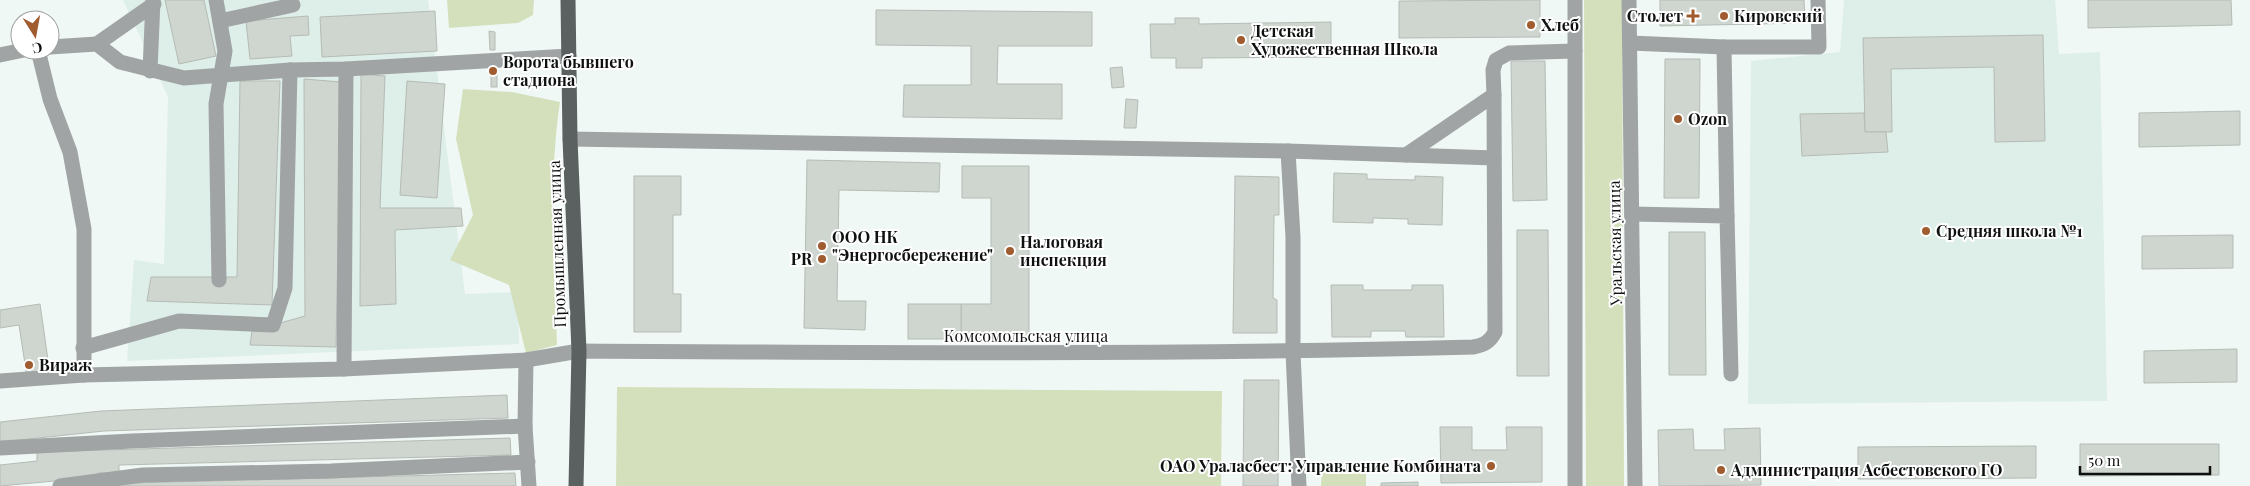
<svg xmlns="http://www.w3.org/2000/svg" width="2250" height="486" font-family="'Playfair Display',serif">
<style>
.built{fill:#deeee9}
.green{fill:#d4e0bc}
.building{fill:#cfd5cf;stroke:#b5bbb5}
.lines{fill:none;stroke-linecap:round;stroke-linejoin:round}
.minor{stroke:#a0a4a4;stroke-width:15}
.major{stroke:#5a6160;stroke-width:15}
.poi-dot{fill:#a05b2f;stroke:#fff;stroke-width:2}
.labels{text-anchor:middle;stroke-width:4;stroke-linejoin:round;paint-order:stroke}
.poi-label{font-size:16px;font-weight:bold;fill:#0e110f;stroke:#fff;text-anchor:start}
.street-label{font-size:16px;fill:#0e110f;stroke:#fff}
</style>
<rect width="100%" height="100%" fill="#f0f8f5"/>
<!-- built -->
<g class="built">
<polygon points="123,0 428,0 465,294 518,292 519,344 127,361 134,260 164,264 168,97"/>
<polygon points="1844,0 2055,0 2059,54 2100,52 2107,401 1748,404 1751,61 1840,52"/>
</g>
<!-- green -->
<g class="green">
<polygon points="447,0 534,0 533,15 518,23 449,28"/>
<polygon points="1584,0 1622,0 1624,486 1586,486"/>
<path d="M 463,89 L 512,92 L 560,102 C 548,182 554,264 557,345 L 526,353 L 509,285 L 450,260 L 473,215 L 456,139 Z"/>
<polygon points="617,387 1222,391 1221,486 616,486"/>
<polygon points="1322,462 1366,463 1366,486 1321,486"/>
</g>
<!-- building -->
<g class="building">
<polygon points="165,0 204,0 216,56 179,64"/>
<polygon points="1540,0 1540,37 1399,38 1399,1"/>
<polygon points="1660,0 1804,0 1805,23 1660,26"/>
<polygon points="2088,0 2231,0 2232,25 2088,28"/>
<polygon points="876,10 1092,12 1092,46 998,46 997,84 1062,84 1062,119 903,117 904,85 971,85 971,46 876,45"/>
<polygon points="435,11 437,51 322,57 320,17"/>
<polygon points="308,16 309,35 290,36 292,56 250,59 246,21"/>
<polygon points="1175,18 1199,18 1199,24 1331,22 1331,57 1202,58 1202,68 1176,68 1176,58 1151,58 1150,24 1175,24"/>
<polygon points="489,31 495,32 495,50 490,50"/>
<polygon points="2043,35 2045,141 1995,142 1994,67 1891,69 1892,132 1865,132 1863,38"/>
<polygon points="1665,59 1700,59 1699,198 1664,198"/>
<polygon points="1511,61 1545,61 1547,200 1513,201"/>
<rect x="491" y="67" width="6" height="20"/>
<polygon points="1122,67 1124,87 1112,88 1110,68"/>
<polygon points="361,74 385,76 380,208 461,208 463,226 395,230 396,304 360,306"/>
<polygon points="304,79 341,82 336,347 250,345 252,331 305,316"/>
<polygon points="240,81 280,81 272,305 147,301 151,277 237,277"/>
<polygon points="407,81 445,84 437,198 400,195"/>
<polygon points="1126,99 1138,100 1136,128 1124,128"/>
<polygon points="2240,111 2240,145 2139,147 2139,113"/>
<polygon points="1864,113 1865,132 1886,132 1888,152 1802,156 1800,114"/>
<polygon points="807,160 940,163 939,192 839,190 837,301 866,301 865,330 804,328"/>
<polygon points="962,166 1029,166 1029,339 961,339 961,304 991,304 991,198 962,198"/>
<polygon points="1334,173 1367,174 1367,179 1415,180 1415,176 1443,177 1442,225 1408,224 1408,219 1373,218 1373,223 1333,222"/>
<polygon points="634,176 681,176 681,215 673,215 673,294 681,294 681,332 634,332"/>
<polygon points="1235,176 1279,177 1279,215 1274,215 1273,298 1277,300 1277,333 1233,333"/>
<polygon points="1517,230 1548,230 1549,376 1517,376"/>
<polygon points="1669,232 1705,232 1706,375 1669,375"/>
<polygon points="2233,235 2233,268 2142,269 2142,236"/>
<polygon points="1331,285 1363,285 1363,290 1412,290 1412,285 1443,285 1444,337 1406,337 1405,331 1371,331 1371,337 1332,337"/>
<polygon points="40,304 50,374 27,377 19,325 0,328 0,310"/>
<rect x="908" y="304" width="53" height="35"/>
<polygon points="2237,349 2237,382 2144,383 2144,351"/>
<polygon points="1244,380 1279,380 1278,486 1243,486"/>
<polygon points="507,395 508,418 104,431 0,442 0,422 101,411"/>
<polygon points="1440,427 1472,427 1472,450 1507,450 1506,427 1542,427 1542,482 1441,483"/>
<polygon points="1760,428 1761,485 1659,486 1658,430 1693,429 1694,450 1725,450 1724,429"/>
<polygon points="510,438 511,455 119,465 119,473 98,473 98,477 0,486 0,465 37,461 37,452"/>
<polygon points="2080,444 2219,444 2219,475 2080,476"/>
<polygon points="2036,446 2036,478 1858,479 1858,447"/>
<polygon points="515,473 516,486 115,486 133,483"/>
<polygon points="1418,482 1418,486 1381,486 1381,483"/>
</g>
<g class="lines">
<!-- minor -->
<g class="minor">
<polyline points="216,0 225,51 216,104 219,280"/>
<polyline points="1629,0 1635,486"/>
<polyline points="220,21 293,5"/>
<polyline points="1630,43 1724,47 1727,216"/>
<polyline points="97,44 154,4"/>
<polyline points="50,47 97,44 120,62 184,78 290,70 346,69 569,56"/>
<polyline points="1724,47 1819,47 1818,0"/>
<polyline points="38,50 50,99 70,152 84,229 84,375"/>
<polyline points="0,55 24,50"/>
<polyline points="150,71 153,0"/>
<polyline points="570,139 1288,151 1406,155 1494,95 1493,70 1496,60 1509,53 1575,51"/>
<polyline points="1288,151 1293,237 1293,352 1299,486"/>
<polyline points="1406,155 1494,158"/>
<polyline points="1632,214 1727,216 1731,374"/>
<polyline points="83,348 179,321 273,325 285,288 290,70"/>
<polyline points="526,360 525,426 529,486"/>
<polyline points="344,369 346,69"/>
<path d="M 0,381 L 84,375 L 344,369 L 526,360 L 579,351 C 877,353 1175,355 1473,347 C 1484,345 1490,342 1495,332 L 1494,95"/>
<polyline points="0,448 132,441 525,426"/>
<polyline points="60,486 143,475 331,471 528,462"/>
<polyline points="1575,486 1575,0"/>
</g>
<!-- major -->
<polyline class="major" points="568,0 570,139 579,351 576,486"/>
</g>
<!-- markers -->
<g class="poi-dot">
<path d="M1690.5 8.5h5v5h5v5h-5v5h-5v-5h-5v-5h5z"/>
<circle cx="1724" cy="16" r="5"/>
<circle cx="1531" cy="25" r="5"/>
<circle cx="1241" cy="40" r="5"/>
<circle cx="493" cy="71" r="5"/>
<circle cx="1678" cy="119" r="5"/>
<circle cx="1926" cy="231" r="5"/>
<circle cx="822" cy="246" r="5"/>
<circle cx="1010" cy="251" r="5"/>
<circle cx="822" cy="259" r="5"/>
<circle cx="29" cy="365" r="5"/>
<circle cx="1491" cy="466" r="5"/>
<circle cx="1721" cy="470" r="5"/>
</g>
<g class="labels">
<!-- poi labels -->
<g class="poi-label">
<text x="1683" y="22" text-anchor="end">Столет</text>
<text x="1734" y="22">Кировский</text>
<text x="1541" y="31">Хлеб</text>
<text x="1251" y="37">Детская<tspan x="1251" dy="18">Художественная Школа</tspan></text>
<text x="503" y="68">Ворота бывшего<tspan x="503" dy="18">стадиона</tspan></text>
<text x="1688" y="125">Ozon</text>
<text x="1936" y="237">Средняя школа №1</text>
<text x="832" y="243">ООО НК<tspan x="832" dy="18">"Энергосбережение"</tspan></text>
<text x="1020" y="248">Налоговая<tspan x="1020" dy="18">инспекция</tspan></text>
<text x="812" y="265" text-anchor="end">PR</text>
<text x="39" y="371">Вираж</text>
<text x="1481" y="472" text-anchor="end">ОАО Ураласбест: Управление Комбината</text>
<text x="1731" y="476">Администрация Асбестовского ГО</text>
</g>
<!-- street labels -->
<g class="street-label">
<text transform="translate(1615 243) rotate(-91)" y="6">Уральская улица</text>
<text transform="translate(557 244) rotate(-92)" y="6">Промышленная улица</text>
<text x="1026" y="342">Комсомольская улица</text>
</g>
</g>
<!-- north arrow -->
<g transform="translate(35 35) rotate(169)"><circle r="24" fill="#ffffff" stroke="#9fa09f"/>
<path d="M0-4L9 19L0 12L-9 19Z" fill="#a05b2f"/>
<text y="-8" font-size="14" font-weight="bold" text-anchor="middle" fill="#0e110f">С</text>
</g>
<!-- scale -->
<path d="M2080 466v8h130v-8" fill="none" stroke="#0e110f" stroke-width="2.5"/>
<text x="2088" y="466" font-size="15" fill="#0e110f" stroke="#ffffff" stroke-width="4" paint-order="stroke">50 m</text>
</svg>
